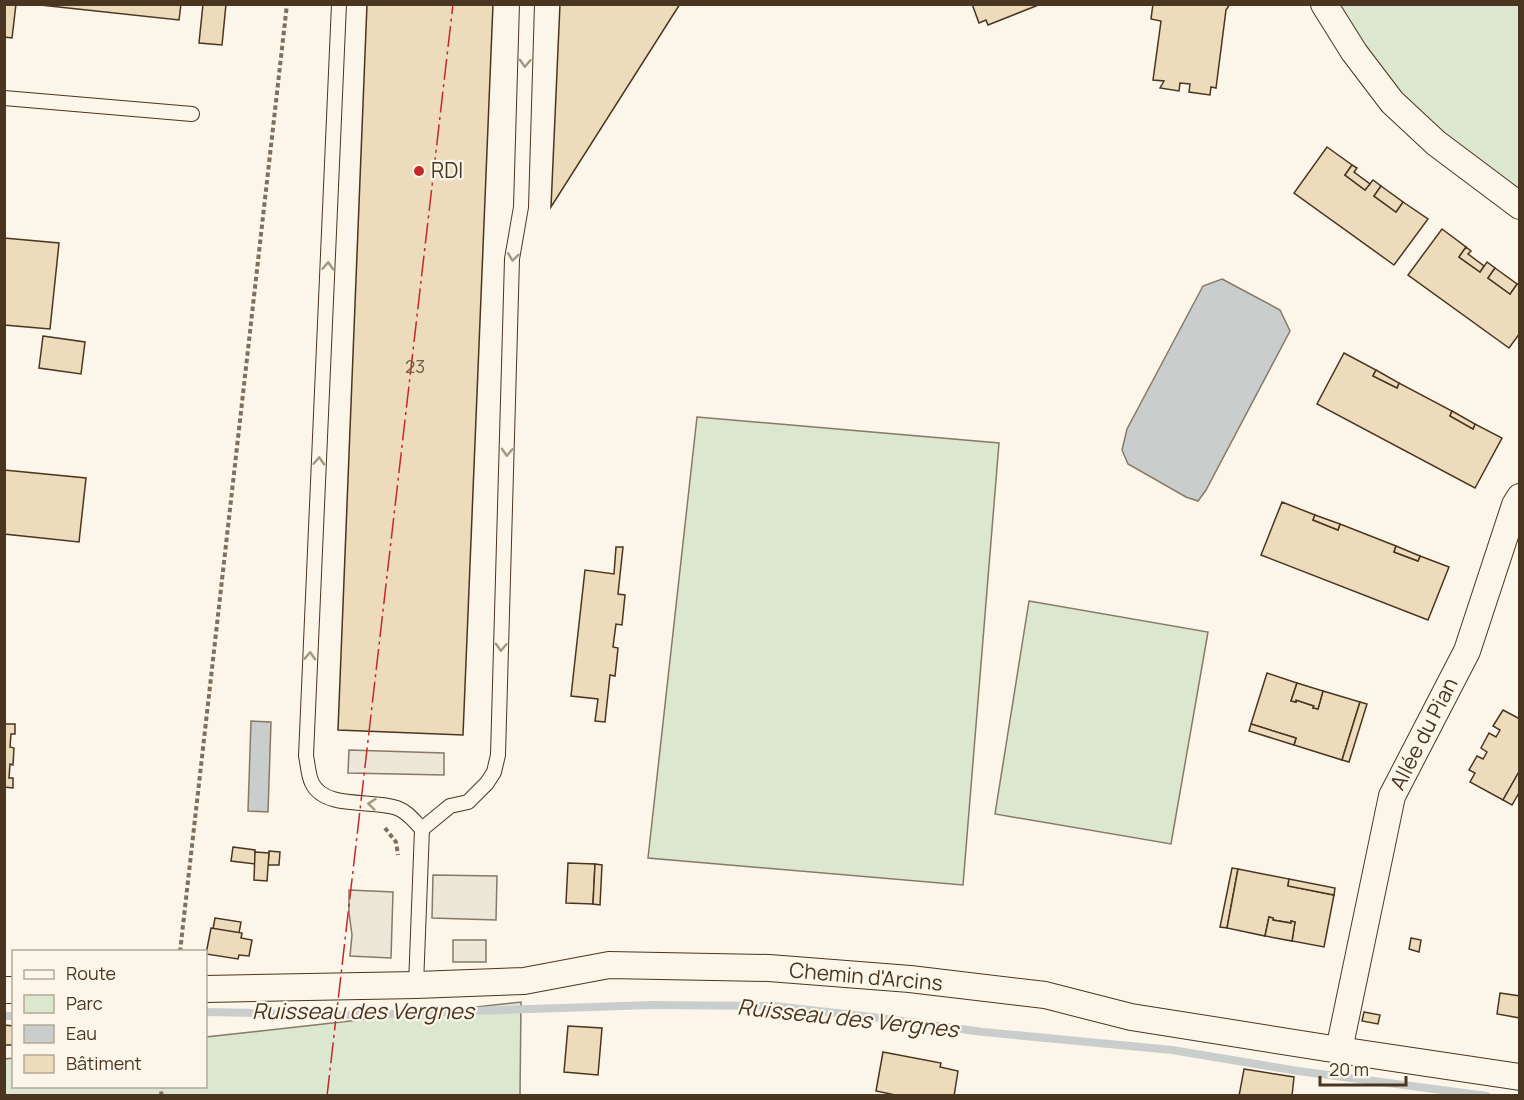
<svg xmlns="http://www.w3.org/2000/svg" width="1524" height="1100" font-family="Manrope,sans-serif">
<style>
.green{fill:#dce7d0;stroke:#887966;stroke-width:1.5}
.parking{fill:#ede7d9;stroke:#887966;stroke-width:1.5}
.water{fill:#c9cecd;stroke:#887966;stroke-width:1.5}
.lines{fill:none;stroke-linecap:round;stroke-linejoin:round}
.stream{stroke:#c9cecd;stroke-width:8}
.building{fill:#ecdcbc;stroke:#4a3520;stroke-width:1.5}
.lane-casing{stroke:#4a3520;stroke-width:16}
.street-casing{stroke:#4a3520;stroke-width:28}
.path{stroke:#7f6f5c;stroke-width:4;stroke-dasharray:4.5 3;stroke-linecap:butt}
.lane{stroke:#fbf6e9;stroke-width:14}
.street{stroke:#fbf6e9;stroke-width:26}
.power{stroke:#c62828;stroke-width:1.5;stroke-dasharray:21 4.5 3 4.5;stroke-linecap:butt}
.oneway{stroke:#a29684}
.poi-dot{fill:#c62828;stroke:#fbf6e9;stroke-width:2}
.labels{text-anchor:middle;stroke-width:4.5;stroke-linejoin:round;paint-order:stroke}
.number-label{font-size:18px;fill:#725f47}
.poi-label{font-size:21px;fill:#4a3520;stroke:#fbf6e9;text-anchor:start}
.street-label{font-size:21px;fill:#4a3520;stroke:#fbf6e9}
.water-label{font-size:22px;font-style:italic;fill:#4a3520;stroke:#fbf6e9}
</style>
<rect width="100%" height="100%" fill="#fbf6e9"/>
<!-- green -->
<g class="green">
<polygon points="1330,5 1519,5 1519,195 1425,125"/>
<polygon points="697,417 999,443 963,885 648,858"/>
<polygon points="1029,601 1208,632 1171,844 995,814"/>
<polygon points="521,1002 520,1095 5,1095 5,1059 13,1058 14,1086 206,1086 206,1037"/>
</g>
<!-- parking -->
<g class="parking">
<polygon points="349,750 444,753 444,775 348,773"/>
<polygon points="433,875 497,876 496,920 432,918"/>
<polygon points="349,890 393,892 391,958 350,956 352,935 349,913"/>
<rect x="453" y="940" width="33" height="22"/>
</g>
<!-- water -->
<g class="water">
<polygon points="1222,279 1280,310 1290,331 1206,490 1198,501 1186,497 1128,464 1122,450 1127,429 1203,286"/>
<polygon points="251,721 271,722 268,812 248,811"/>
</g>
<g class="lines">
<!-- stream -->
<g class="stream">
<polyline points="206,1012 356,1015 652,1005 774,1006 872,1017 983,1032 1172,1050 1298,1071 1487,1096"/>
<polyline points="4,1016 14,1016"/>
</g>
</g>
<!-- building -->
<g class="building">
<polygon points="4,4 16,4 12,38 4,37"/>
<polygon points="31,4 181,4 179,20"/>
<polygon points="203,4 226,4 222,45 199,43"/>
<polygon points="367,4 493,4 463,735 338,730"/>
<polygon points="560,4 680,4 551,207"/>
<polygon points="972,4 1041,4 988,25 986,20 979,23"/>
<polygon points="1153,4 1230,4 1226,10 1216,88 1211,87 1210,95 1189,92 1190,84 1180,83 1179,91 1160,88 1164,81 1153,80 1161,21 1151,19"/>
<polygon points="1327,147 1352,165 1345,175 1365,190 1373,180 1381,186 1374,196 1396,212 1403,202 1428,219 1394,265 1294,193"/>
<polygon points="1352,165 1357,168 1354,172 1370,184 1365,190 1345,175"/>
<polygon points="1381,186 1403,202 1396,212 1374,196"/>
<polygon points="1442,229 1466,247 1459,257 1480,272 1487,262 1495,268 1488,278 1510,294 1517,284 1520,285 1520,333 1509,348 1408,275"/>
<polygon points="4,238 59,243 50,329 4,325"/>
<polygon points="1466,247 1471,251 1468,254 1484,266 1480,272 1459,257"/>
<polygon points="1495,268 1517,284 1510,294 1488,278"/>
<polygon points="43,336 85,342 81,374 39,368"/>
<polygon points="1344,353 1376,370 1373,376 1397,388 1399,383 1452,411 1450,416 1473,429 1475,424 1502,438 1475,488 1317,404"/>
<polygon points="1376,370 1399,383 1397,388 1373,376"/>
<polygon points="1452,411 1475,424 1473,429 1450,416"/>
<polygon points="4,470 86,478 79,542 4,534"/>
<polygon points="1282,502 1315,515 1313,520 1338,530 1340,524 1396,546 1394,552 1418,561 1420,556 1449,567 1428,620 1261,555"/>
<polygon points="1315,515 1340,524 1338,530 1313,520"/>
<polygon points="1396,546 1420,556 1418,561 1394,552"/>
<polygon points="616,547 623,547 618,594 625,595 622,625 616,624 613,647 618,648 615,676 610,675 605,722 595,721 598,699 571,696 585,570 614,574"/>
<polygon points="1267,673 1297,683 1291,701 1296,702 1296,700 1314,706 1313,708 1318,709 1323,691 1360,702 1342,760 1294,745 1296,738 1251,724"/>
<polygon points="1297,683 1323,691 1318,709 1313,708 1314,706 1296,700 1296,702 1291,701"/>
<polygon points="1360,702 1367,704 1349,762 1342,760"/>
<polygon points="1503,710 1520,719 1520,770 1503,800 1470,782 1475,773 1469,770 1477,756 1483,759 1487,752 1481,748 1489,733 1496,737 1500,730 1493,726"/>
<polygon points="4,724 15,724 15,734 11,734 10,747 14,748 13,765 10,764 9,778 13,778 13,788 4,787"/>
<polygon points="1251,724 1296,738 1294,745 1249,731"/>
<polygon points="1520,770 1520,791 1512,805 1503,800"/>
<polygon points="233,847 255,850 255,864 231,861"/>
<polygon points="269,851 280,852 279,865 268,865"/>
<polygon points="255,852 269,853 267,881 254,880"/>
<polygon points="568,863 595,864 593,904 566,903"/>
<polygon points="595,864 602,865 600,905 593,904"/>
<polygon points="1232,868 1238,869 1227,928 1220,927"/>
<polygon points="1238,869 1289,879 1288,886 1334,895 1324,947 1292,941 1295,922 1291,921 1291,923 1273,920 1273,918 1269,917 1265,936 1227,928"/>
<polygon points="1289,879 1335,888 1334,895 1288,886"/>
<polygon points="1269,917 1273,918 1273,920 1291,923 1291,921 1295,922 1292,941 1265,936"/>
<polygon points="215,918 241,922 239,933 213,929"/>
<polygon points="211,928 242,933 241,938 252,940 249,956 239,955 238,959 206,954"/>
<polygon points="1411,938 1421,940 1419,952 1409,949"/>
<polygon points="1500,993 1520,996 1520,1018 1497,1014"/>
<polygon points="1364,1012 1380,1015 1378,1024 1362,1021"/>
<polygon points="4,1025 14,1026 14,1045 4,1045"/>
<polygon points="568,1026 602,1028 598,1075 564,1072"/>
<polygon points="883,1052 941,1063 940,1067 958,1071 954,1096 900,1096 876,1091"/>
<polygon points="1244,1069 1294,1077 1292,1096 1239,1096"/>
</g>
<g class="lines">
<!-- lane casing -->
<g class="lane-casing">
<g id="lane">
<path d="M 339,4 L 306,756 C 308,764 308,775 312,783 C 325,810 373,799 397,808 C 408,812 414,821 422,829 L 416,985"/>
<polyline points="4,98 192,114"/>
<polyline points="422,829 450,806 468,802 487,783 494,772 498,755 512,259 521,207 527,4"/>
</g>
</g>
<!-- street casing -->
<g class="street-casing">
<g id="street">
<polyline points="1324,4 1354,52 1392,102 1436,143 1520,206"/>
<polyline points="206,989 416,985 524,981 609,965 769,968 910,979 1045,995 1131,1017 1339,1050 1520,1077"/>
<polyline points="4,990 14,990"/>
<polyline points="1339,1050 1392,796 1467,651 1515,505 1520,497"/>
</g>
</g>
<!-- path -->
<g class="path">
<polyline points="385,828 396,842 398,855"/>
<polyline points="180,952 287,4"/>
<polyline points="161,1096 162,1086"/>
</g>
<!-- lane -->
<use href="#lane" class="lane"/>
<!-- street -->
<use href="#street" class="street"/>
<!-- power -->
<polyline class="power" points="327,1096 453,4"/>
</g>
<!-- one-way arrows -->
<defs><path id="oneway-chevron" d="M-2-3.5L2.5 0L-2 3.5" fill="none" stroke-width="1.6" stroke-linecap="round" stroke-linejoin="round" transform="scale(1.5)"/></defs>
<g class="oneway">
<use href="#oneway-chevron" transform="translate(525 63) rotate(92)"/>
<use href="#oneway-chevron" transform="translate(513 257) rotate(97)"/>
<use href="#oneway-chevron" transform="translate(328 266) rotate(-87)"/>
<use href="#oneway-chevron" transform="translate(507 452) rotate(92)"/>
<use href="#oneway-chevron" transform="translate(319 461) rotate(-87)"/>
<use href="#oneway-chevron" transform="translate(501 647) rotate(92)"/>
<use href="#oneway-chevron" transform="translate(310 656) rotate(-87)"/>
<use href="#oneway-chevron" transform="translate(372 804) rotate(-174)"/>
</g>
<!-- markers -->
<circle class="poi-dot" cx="419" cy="171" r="6"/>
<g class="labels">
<!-- number labels -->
<g class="number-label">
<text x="415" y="373">23</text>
</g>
<!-- poi labels -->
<g class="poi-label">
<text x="431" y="178">RDI</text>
</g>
<!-- street labels -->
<g class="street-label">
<text transform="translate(1424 734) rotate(-63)" y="7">Allée du Pian</text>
<text transform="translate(866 977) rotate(5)" y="7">Chemin d'Arcins</text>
</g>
<!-- water labels -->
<g class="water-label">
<text x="363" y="1019">Ruisseau des Vergnes</text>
<text transform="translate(848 1018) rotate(6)" y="8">Ruisseau des Vergnes</text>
</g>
</g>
<!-- border -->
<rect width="1524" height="1100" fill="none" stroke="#4a3520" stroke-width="12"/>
<!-- legend -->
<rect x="12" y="950" width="195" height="138" fill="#fbf6e9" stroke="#b4a999" stroke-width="1.5"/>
<rect x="24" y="970" width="30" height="9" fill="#fbf6e9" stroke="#b4a999" stroke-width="1.5"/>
<text x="66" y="980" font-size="18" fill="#4a3520">Route</text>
<rect x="24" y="995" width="30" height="18" fill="#dce7d0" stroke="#b4a999" stroke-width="1.5"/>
<text x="66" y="1010" font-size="18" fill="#4a3520">Parc</text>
<rect x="24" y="1025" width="30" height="18" fill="#c9cecd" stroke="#b4a999" stroke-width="1.5"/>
<text x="66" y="1040" font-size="18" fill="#4a3520">Eau</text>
<rect x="24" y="1055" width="30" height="18" fill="#ecdcbc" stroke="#b4a999" stroke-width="1.5"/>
<text x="66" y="1070" font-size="18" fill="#4a3520">Bâtiment</text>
<!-- scale -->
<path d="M1320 1076v9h86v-9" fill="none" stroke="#4a3520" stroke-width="3"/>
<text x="1329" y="1076" font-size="18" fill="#4a3520" stroke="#fbf6e9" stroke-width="4.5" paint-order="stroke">20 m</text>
</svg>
